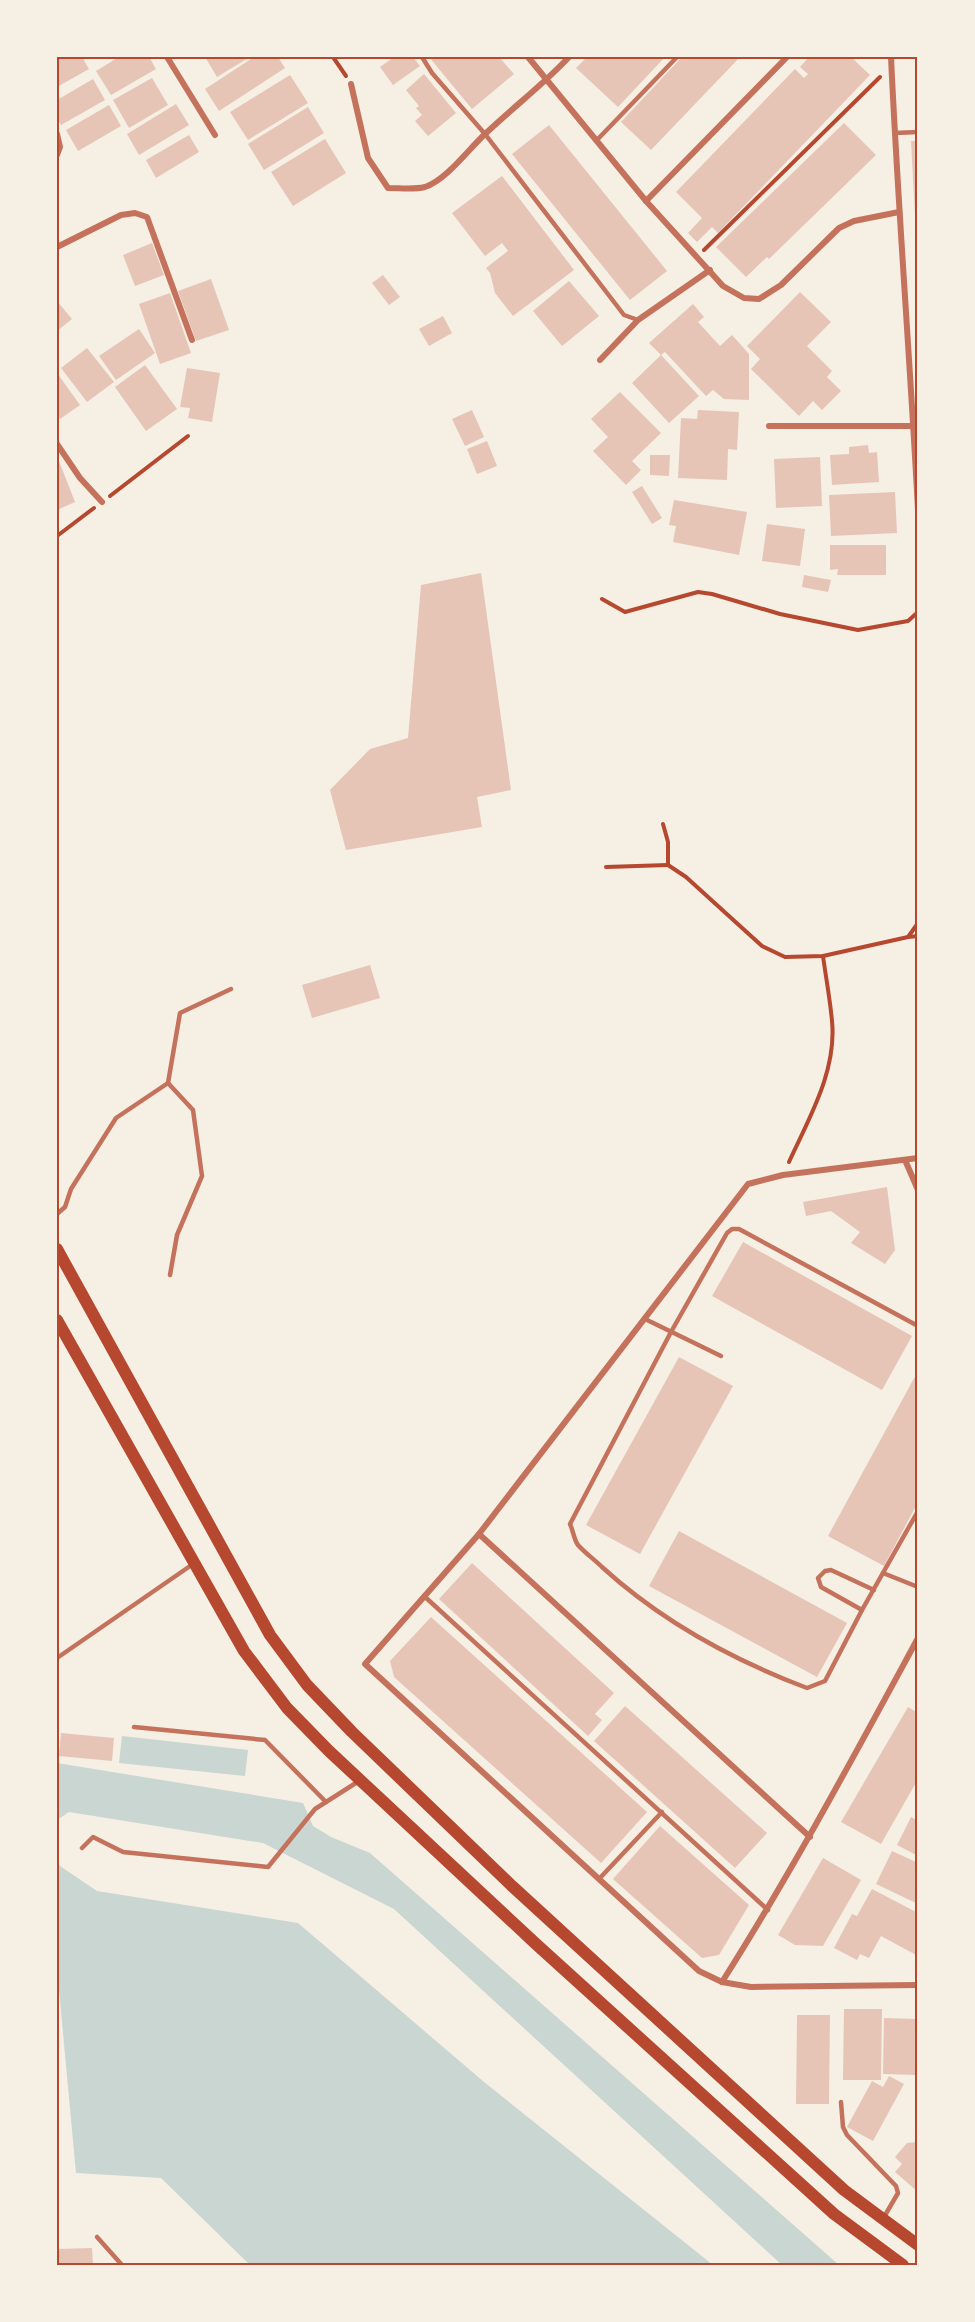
<svg xmlns="http://www.w3.org/2000/svg" width="975" height="2322" font-family="'Varela Round',sans-serif">
<style>
.water{fill:#c9d6d2}
.building{fill:#e6c5b7}
.lines{fill:none;stroke-linecap:round;stroke-linejoin:round}
.path{stroke:#b5482f;stroke-width:4}
.service{stroke:#c5725c;stroke-width:4.5}
.minor{stroke:#c5725c;stroke-width:6}
.secondary{stroke:#b5482f;stroke-width:12}
.neatline{fill:none;stroke:#b5482f;stroke-width:2}
</style>
<rect width="100%" height="100%" fill="#f6efe4"/>
<!-- water -->
<g class="water">
<polygon points="122,1736 248,1750 245,1776 119,1763"/>
<polygon points="57,1763 303,1803 313,1826 331,1837 370,1853 839,2265 782,2265 394,1909 263,1843 69,1812 57,1820"/>
<polygon points="57,1864 97,1891 298,1923 484,2082 713,2265 250,2265 161,2178 76,2173 57,1968"/>
</g>
<!-- building -->
<g class="building">
<polygon points="57,57 82,57 89,69 57,87"/>
<polygon points="119,57 149,57 156,69 111,95 96,71"/>
<polygon points="205,57 250,57 217,77"/>
<polygon points="254,57 278,57 285,68 219,111 205,89"/>
<polygon points="394,57 413,57 420,66 393,85 380,67"/>
<polygon points="429,57 499,57 514,74 472,109"/>
<polygon points="587,57 665,57 618,107 576,68"/>
<polygon points="682,57 740,57 651,150 621,122"/>
<polygon points="809,57 851,57 870,75 718,233 712,227 697,242 688,233 702,218 676,192 795,69 804,78 808,74 800,67"/>
<polygon points="424,74 456,113 428,136 415,121 422,115 416,108 419,106 406,90"/>
<polygon points="290,75 308,103 248,140 230,112"/>
<polygon points="152,78 168,105 129,128 113,100"/>
<polygon points="93,79 105,100 61,125 57,119 57,100"/>
<polygon points="176,104 189,125 139,155 127,134"/>
<polygon points="109,105 121,126 78,151 66,130"/>
<polygon points="308,107 324,133 264,170 248,144"/>
<polygon points="844,123 876,155 769,259 767,257 746,277 716,247"/>
<polygon points="549,125 667,271 630,300 512,154"/>
<polygon points="189,135 199,152 156,178 146,160"/>
<polygon points="325,139 346,173 293,206 271,172"/>
<polygon points="911,141 918,141 918,235 916,235"/>
<polygon points="502,176 574,270 513,316 495,293 490,273 486,268 508,251 502,243 485,256 452,213"/>
<polygon points="152,243 164,275 135,286 123,255"/>
<polygon points="383,275 400,297 389,305 372,283"/>
<polygon points="211,279 229,330 196,341 178,291"/>
<polygon points="569,281 599,316 562,346 533,311"/>
<polygon points="800,292 831,322 807,346 832,371 827,377 841,391 822,410 813,401 799,416 751,369 760,359 747,346"/>
<polygon points="170,293 191,353 160,364 139,304"/>
<polygon points="57,301 72,319 57,331"/>
<polygon points="693,304 704,317 698,322 720,346 732,335 749,354 749,400 724,399 713,390 706,396 665,352 661,355 649,343"/>
<polygon points="443,316 452,333 429,346 419,329"/>
<polygon points="139,329 155,353 116,380 99,356"/>
<polygon points="87,348 114,382 87,402 61,368"/>
<polygon points="661,355 699,396 669,423 632,383"/>
<polygon points="145,365 177,409 146,431 115,387"/>
<polygon points="187,368 220,373 212,422 188,418 190,408 180,407"/>
<polygon points="57,373 80,405 60,419 57,416"/>
<polygon points="620,392 661,433 632,461 641,470 626,485 593,451 608,437 591,419"/>
<polygon points="472,410 484,437 465,446 452,419"/>
<polygon points="698,410 739,412 737,450 728,449 727,480 678,478 681,418 697,419"/>
<polygon points="487,441 497,466 477,474 467,449"/>
<polygon points="868,445 869,453 877,452 879,482 832,485 830,455 849,454 849,447"/>
<polygon points="650,455 670,455 669,476 650,475"/>
<polygon points="57,456 75,502 57,510"/>
<polygon points="820,457 822,506 776,508 774,459"/>
<polygon points="642,486 662,518 652,524 632,492"/>
<polygon points="895,492 897,533 831,536 829,495"/>
<polygon points="674,500 747,512 739,555 673,542 676,526 669,525"/>
<polygon points="767,524 805,529 800,566 762,561"/>
<polygon points="830,545 886,545 886,575 837,575 838,569 830,570"/>
<polygon points="481,573 511,790 477,797 482,827 346,850 330,790 370,749 408,738 421,585"/>
<polygon points="804,575 831,580 828,592 802,587"/>
<polygon points="370,965 380,998 312,1018 302,985"/>
<polygon points="887,1187 895,1250 885,1264 851,1243 860,1232 831,1211 806,1216 803,1202"/>
<polygon points="743,1242 912,1336 882,1390 712,1296"/>
<polygon points="679,1357 733,1386 640,1554 586,1525"/>
<polygon points="918,1371 918,1502 884,1566 828,1536"/>
<polygon points="679,1531 847,1623 817,1677 649,1586"/>
<polygon points="472,1563 614,1693 595,1714 602,1720 588,1736 439,1599"/>
<polygon points="431,1617 647,1812 601,1863 394,1677 390,1661"/>
<polygon points="625,1706 767,1833 735,1868 594,1741"/>
<polygon points="908,1707 918,1713 918,1779 881,1844 841,1822"/>
<polygon points="61,1733 114,1738 112,1761 59,1756"/>
<polygon points="911,1817 918,1821 918,1856 897,1845"/>
<polygon points="660,1826 749,1905 719,1955 702,1958 613,1879"/>
<polygon points="892,1851 918,1863 918,1904 876,1884"/>
<polygon points="823,1858 861,1880 823,1946 795,1945 778,1935"/>
<polygon points="872,1889 918,1913 918,1956 881,1936 869,1958 860,1954 857,1960 834,1948 852,1914 857,1916"/>
<polygon points="844,2009 882,2009 881,2080 843,2080"/>
<polygon points="797,2015 830,2015 829,2104 796,2104"/>
<polygon points="884,2018 918,2019 918,2075 883,2074"/>
<polygon points="889,2076 904,2084 873,2141 847,2127 872,2081 883,2087"/>
<polygon points="918,2142 918,2192 895,2172 902,2164 895,2157 907,2143"/>
<polygon points="92,2248 93,2265 57,2265 57,2249"/>
</g>
<g class="lines">
<!-- path -->
<g class="path">
<polyline points="333,57 346,76"/>
<polyline points="704,250 880,77"/>
<polyline points="110,496 188,436"/>
<polyline points="57,536 94,508"/>
<polyline points="602,599 625,612 698,592 712,594 780,614 858,630 908,621 918,612"/>
<polyline points="663,824 668,842 668,865 686,877 762,946 785,957 823,956 908,937 918,923"/>
<polyline points="606,867 668,865"/>
<polyline points="908,937 918,936"/>
<path d="M 789,1162 C 809,1118 837,1071 832,1021 C 830,999 826,978 823,956"/>
</g>
<!-- service -->
<g class="service">
<polyline points="422,57 432,73 485,134 624,315 638,320"/>
<polyline points="895,133 918,132"/>
<polyline points="596,141 677,57"/>
<polyline points="168,1083 193,1110 202,1176 177,1235 170,1275"/>
<polyline points="57,1214 65,1207 71,1189 116,1118 168,1083 180,1013 231,989"/>
<polyline points="645,1319 721,1356"/>
<path d="M 918,1326 L 739,1229 L 732,1229 L 727,1233 L 671,1332 L 570,1524 C 573,1530 574,1540 578,1545 C 585,1553 595,1560 602,1567 C 660,1620 733,1660 807,1688 L 825,1681 L 862,1610 L 918,1511"/>
<polyline points="883,1573 918,1587"/>
<polyline points="424,1596 768,1910"/>
<polyline points="862,1610 821,1587 818,1578 825,1571 831,1570 874,1590"/>
<polyline points="57,1658 193,1564"/>
<polyline points="134,1727 265,1740 326,1802"/>
<polyline points="82,1848 93,1837 123,1852 268,1867 315,1809 359,1781"/>
<polyline points="599,1879 662,1812"/>
<polyline points="841,2102 843,2127 847,2135 896,2186 898,2193 884,2217"/>
<polyline points="97,2237 122,2265"/>
</g>
<!-- minor -->
<g class="minor">
<polyline points="167,57 215,135"/>
<polyline points="528,57 646,201 723,286 744,298 759,299 781,285 839,228 854,221 899,212"/>
<path d="M 891,57 C 898,208 910,359 918,510"/>
<path d="M 351,84 L 368,158 L 388,188 C 401,188 413,190 425,187 C 446,180 468,150 484,135 C 512,108 543,85 569,57"/>
<polyline points="57,134 60,147 57,155"/>
<polyline points="646,201 787,57"/>
<polyline points="57,247 121,215 135,213 147,217 192,340"/>
<polyline points="600,360 638,320 710,270"/>
<polyline points="769,426 918,426"/>
<polyline points="57,444 80,478 102,502"/>
<polyline points="918,1158 783,1175 748,1184 479,1534 365,1664 699,1971 722,1982 751,1987 918,1985"/>
<polyline points="905,1160 918,1190"/>
<polyline points="479,1534 810,1837"/>
<path d="M 722,1982 C 793,1870 855,1754 918,1638"/>
</g>
<!-- secondary -->
<g class="secondary">
<polyline points="57,1249 270,1635 307,1685 352,1732 512,1886 844,2190 918,2245"/>
<polyline points="57,1320 244,1651 287,1708 329,1751 536,1944 834,2214 903,2265"/>
</g>
</g>
<!-- border -->
<rect width="975" height="2322" fill="none" stroke="#f6efe4" stroke-width="117"/>
<rect x="58" y="58" width="858" height="2206" class="neatline"/>
</svg>
